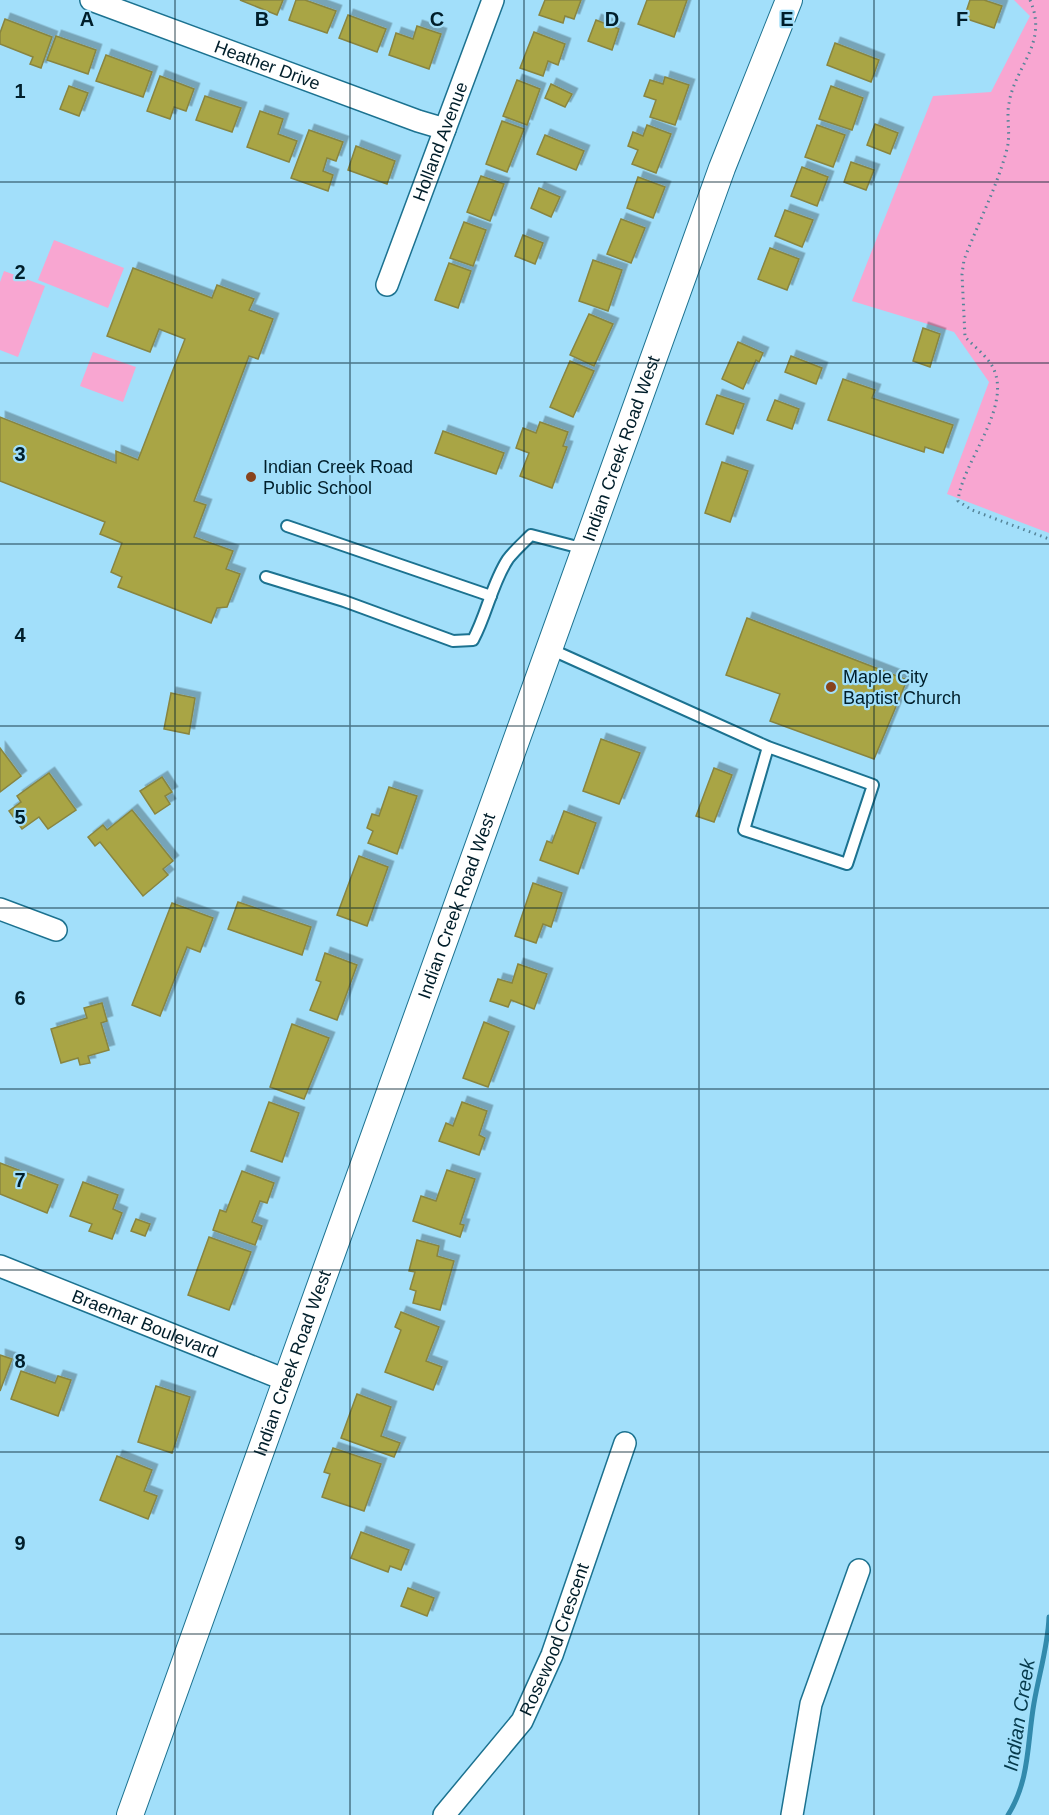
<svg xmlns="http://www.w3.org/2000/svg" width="1049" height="1815" font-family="Arial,sans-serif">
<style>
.green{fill:#f8a6d1}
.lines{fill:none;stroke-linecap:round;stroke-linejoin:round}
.stream{stroke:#328aac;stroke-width:5}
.building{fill:#a9a545;stroke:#888541;stroke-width:1.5;filter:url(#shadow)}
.service-casing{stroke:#1c7290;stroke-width:14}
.minor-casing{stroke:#1c7290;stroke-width:24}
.tertiary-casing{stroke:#1c7290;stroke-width:28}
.path{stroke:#558498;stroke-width:3;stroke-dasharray:1.5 4.5;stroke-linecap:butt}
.service{stroke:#fff;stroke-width:10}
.minor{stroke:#fff;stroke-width:21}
.tertiary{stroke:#fff;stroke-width:26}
.grid{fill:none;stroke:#001e2a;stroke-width:1.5;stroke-opacity:0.55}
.poi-dot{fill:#88431c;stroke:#a2dffa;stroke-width:2}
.labels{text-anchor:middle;stroke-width:4.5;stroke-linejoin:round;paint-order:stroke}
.street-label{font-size:18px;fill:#001e2a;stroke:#a2dffa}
.poi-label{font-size:18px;fill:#001e2a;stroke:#a2dffa;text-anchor:start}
.water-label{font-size:20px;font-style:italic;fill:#063a4c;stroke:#a2dffa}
.grid-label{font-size:20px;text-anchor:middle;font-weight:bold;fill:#001e2a;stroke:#a2dffa;stroke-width:4.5;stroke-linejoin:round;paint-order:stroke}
</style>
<defs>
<filter id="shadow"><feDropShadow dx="5.5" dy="-5.5" stdDeviation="0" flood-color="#0004"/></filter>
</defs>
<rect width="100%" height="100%" fill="#a2dffa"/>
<!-- green -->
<g class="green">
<polygon points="1014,0 1049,0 1049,533 947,494 989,382 954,332 852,301 933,96 991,92 1030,16"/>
<polygon points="54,240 124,268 108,308 38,280"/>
<polygon points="4,271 45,286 18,357 0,350 0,282"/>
<polygon points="93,352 136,367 123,402 80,386"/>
</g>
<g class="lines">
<!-- stream -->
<path class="stream" d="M 1008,1815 C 1030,1780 1027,1743 1034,1703 C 1039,1674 1048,1646 1049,1617"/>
</g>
<!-- building -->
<g class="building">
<polygon points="240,0 283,0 277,15"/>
<polygon points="296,0 305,0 336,11 327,33 289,20"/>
<polygon points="545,0 581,0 574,19 565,16 563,23 539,15"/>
<polygon points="647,0 687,0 674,37 638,24"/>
<polygon points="970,0 984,0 1002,6 994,28 964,18"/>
<polygon points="348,15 386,29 377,52 339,38"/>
<polygon points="5,19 52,37 41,68 30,64 33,57 0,44 0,33"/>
<polygon points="596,20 619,29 612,50 588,41"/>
<polygon points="417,26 441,34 429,69 389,55 396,33 413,39"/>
<polygon points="534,32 565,44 558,65 548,61 543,76 520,68"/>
<polygon points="56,36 96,50 88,74 47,60"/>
<polygon points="835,43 879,60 871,82 827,65"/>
<polygon points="106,55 152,72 143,97 96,81"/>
<polygon points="160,76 194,89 186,111 174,107 170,119 147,111"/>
<polygon points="665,77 689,85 675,125 650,117 656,100 644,96 650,80 663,84"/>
<polygon points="517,80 540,89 527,125 503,116"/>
<polygon points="551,84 572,94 565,107 545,98"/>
<polygon points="69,86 88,93 79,116 60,109"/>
<polygon points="831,86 863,98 852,130 819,119"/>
<polygon points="205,96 241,108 232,132 196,120"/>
<polygon points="260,111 283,119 278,134 297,141 289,162 247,147"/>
<polygon points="502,121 524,129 507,172 486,164"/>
<polygon points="875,124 898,133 890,154 867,145"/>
<polygon points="647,125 671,134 656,173 632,164 638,150 628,146 633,132 643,136"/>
<polygon points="817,125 845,135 833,167 805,157"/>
<polygon points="309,130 343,142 336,161 327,158 323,171 333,175 328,191 291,178"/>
<polygon points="545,135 584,151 576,170 537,154"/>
<polygon points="356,146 395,161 387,184 348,170"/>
<polygon points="851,162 874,170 866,190 844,182"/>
<polygon points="802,167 828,177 817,206 791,196"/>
<polygon points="481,176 504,184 490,221 467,212"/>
<polygon points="638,177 665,187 653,218 627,208"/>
<polygon points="539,188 560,197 551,217 531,208"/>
<polygon points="785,210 813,220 802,247 775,236"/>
<polygon points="621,219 645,228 631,263 607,254"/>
<polygon points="464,222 486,230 473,266 450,258"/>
<polygon points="523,235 543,243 535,264 515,256"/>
<polygon points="770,248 799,259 787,290 758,279"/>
<polygon points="593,260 622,270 608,311 579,301"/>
<polygon points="449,263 471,271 458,308 435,300"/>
<polygon points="133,268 212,298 217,285 254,299 249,310 273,319 258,359 249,356 194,501 206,505 194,537 233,551 226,569 240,574 227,607 217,608 211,623 118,587 122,577 111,572 122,543 100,534 105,522 0,481 0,417 116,463 116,451 138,460 185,339 159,329 150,352 107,336"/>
<polygon points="589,314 613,324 594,366 570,355"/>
<polygon points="923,328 940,334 930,367 913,361"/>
<polygon points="738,342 763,353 759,362 756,360 743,389 722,379"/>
<polygon points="791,356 822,368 816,384 785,372"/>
<polygon points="570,361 594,371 573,417 550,407"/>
<polygon points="843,379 875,390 872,398 953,425 943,453 925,447 924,452 828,420"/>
<polygon points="717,395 744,404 733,434 706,424"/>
<polygon points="775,400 799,409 792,429 767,420"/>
<polygon points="540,422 568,432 563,446 567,447 552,488 520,476 529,453 516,448 523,428 536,433"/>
<polygon points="443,431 504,453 496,474 435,453"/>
<polygon points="722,462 748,471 730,522 705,513"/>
<polygon points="747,618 907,680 874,759 770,721 780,694 726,675"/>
<polygon points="171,693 195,698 189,734 164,729"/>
<polygon points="601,739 640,753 619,804 583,791"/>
<polygon points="0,748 21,776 0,792"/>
<polygon points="714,768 732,775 714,822 696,816"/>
<polygon points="49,773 76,810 48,829 39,817 22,829 9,811 21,802 17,796"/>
<polygon points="162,777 172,792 165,796 170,804 155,814 140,791"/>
<polygon points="389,787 417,796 397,854 368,843 373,831 367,828 372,814 379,816"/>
<polygon points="132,810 173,861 163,869 168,875 143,896 100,842 95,846 88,837 103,825 107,830"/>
<polygon points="564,811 596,823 578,874 540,860 547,841 552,843"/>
<polygon points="359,856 388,867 367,926 337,915"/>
<polygon points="533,883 562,893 551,927 543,924 536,943 515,936"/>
<polygon points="238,902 311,927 302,955 228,929"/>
<polygon points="172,903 213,918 200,952 187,947 160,1016 132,1005"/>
<polygon points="325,953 357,965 337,1020 310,1010 321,982 316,980"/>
<polygon points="518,964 547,974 534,1009 511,1000 508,1007 490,1001 498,979 512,983"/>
<polygon points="102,1003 107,1021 101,1023 109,1050 88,1056 90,1063 80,1065 78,1058 61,1063 51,1029 87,1018 84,1008"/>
<polygon points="484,1022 509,1032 488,1087 463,1078"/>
<polygon points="292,1024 329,1038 304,1099 270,1087"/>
<polygon points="269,1102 299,1113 282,1162 251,1151"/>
<polygon points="462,1102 487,1111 479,1135 485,1138 479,1155 439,1141 446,1123 453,1126"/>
<polygon points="0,1163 58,1185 47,1213 0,1194"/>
<polygon points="447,1170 475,1179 460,1224 464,1225 460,1237 413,1221 421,1196 436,1201"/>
<polygon points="242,1171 274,1183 267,1203 260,1201 252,1222 262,1226 255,1245 213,1230 220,1210 226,1212"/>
<polygon points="83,1182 118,1195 113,1209 122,1213 112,1239 89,1231 92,1224 70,1216"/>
<polygon points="136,1219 150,1224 145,1236 131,1231"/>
<polygon points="209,1237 251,1252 229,1310 188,1295"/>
<polygon points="417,1240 439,1246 437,1256 454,1261 440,1310 413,1303 416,1291 410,1289 415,1272 409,1271"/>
<polygon points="401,1312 439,1327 426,1361 442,1367 433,1390 385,1372 401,1330 395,1327"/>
<polygon points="0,1355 12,1359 0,1391"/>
<polygon points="21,1371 55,1383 58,1376 71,1380 58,1416 11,1399"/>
<polygon points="156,1386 190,1397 172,1453 138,1442"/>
<polygon points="357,1394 391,1407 381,1436 400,1443 394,1457 341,1438"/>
<polygon points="333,1448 381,1464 364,1511 322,1497 330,1474 324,1472"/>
<polygon points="117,1456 152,1470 144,1491 157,1496 148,1519 100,1500"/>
<polygon points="361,1532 409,1550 401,1570 390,1566 388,1572 351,1558"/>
<polygon points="408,1588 434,1598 427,1616 401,1606"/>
</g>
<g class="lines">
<!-- service casing -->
<g class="service-casing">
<g id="service">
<polyline points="287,526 491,596"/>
<path d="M 266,577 L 344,601 L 453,641 L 473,640 C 487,614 492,583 508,559 C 515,550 523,543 531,535 L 585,549"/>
<polyline points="550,649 768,747 873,785 847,864 744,830 768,747"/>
</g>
</g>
<!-- minor casing -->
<g class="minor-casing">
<g id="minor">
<path id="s1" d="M 91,0 L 418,121 L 445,129"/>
<path id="s2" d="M 387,285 L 493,0"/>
<polyline points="0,909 56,930"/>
<path id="s3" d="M 0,1266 L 288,1381"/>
<path id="s4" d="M 444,1815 L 522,1721 L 552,1655 L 625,1443"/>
<polyline points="792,1815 811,1704 859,1570"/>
</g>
</g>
<!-- tertiary casing -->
<g class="tertiary-casing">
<g id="tertiary">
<path id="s5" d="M 130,1815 L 722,168 L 789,0"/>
</g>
</g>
<!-- path -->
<path class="path" d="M 1030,0 C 1049,43 1015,66 1009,103 C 1006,118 1011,134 1007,149 C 997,187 978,223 964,260 L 962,274 L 965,337 C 973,345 984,354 991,364 C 1016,404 962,461 958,501 L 972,510 L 1049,539"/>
<!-- service -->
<use href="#service" class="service"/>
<!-- minor -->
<use href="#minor" class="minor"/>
<!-- tertiary -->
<use href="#tertiary" class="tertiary"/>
</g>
<!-- grid -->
<path class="grid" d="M 175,0 L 175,1815M 350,0 L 350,1815M 524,0 L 524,1815M 699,0 L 699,1815M 874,0 L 874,1815M 0,182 L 1049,182M 0,363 L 1049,363M 0,544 L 1049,544M 0,726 L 1049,726M 0,908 L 1049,908M 0,1089 L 1049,1089M 0,1270 L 1049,1270M 0,1452 L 1049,1452M 0,1634 L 1049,1634"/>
<!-- markers -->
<g class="poi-dot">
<circle cx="251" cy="477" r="6"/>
<circle cx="831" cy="687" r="6"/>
</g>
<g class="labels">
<!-- street labels -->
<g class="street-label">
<text dy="6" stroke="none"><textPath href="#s1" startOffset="188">Heather Drive</textPath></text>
<text dy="6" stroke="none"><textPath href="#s2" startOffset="153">Holland Avenue</textPath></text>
<text dy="6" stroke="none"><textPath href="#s5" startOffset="1452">Indian Creek Road West</textPath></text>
<text dy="6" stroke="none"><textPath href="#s5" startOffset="966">Indian Creek Road West</textPath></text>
<text dy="6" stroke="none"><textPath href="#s3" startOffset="156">Braemar Boulevard</textPath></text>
<text dy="6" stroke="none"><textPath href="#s5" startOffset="480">Indian Creek Road West</textPath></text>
<text dy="6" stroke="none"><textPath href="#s4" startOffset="210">Rosewood Crescent</textPath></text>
</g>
<!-- poi labels -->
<g class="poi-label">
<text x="263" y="473">Indian Creek Road<tspan x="263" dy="21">Public School</tspan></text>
<text x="843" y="683">Maple City<tspan x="843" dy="21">Baptist Church</tspan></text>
</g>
<!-- water labels -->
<g class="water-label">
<text transform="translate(1019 1715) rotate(-81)" y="7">Indian Creek</text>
</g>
</g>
<g class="grid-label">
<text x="87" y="26">A</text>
<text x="262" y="26">B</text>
<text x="437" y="26">C</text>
<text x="612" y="26">D</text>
<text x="787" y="26">E</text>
<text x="962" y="26">F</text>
<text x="20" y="98">1</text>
<text x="20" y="279">2</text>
<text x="20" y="461">3</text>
<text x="20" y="642">4</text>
<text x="20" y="824">5</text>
<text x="20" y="1005">6</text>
<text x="20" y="1187">7</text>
<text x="20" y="1368">8</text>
<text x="20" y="1550">9</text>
</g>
</svg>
